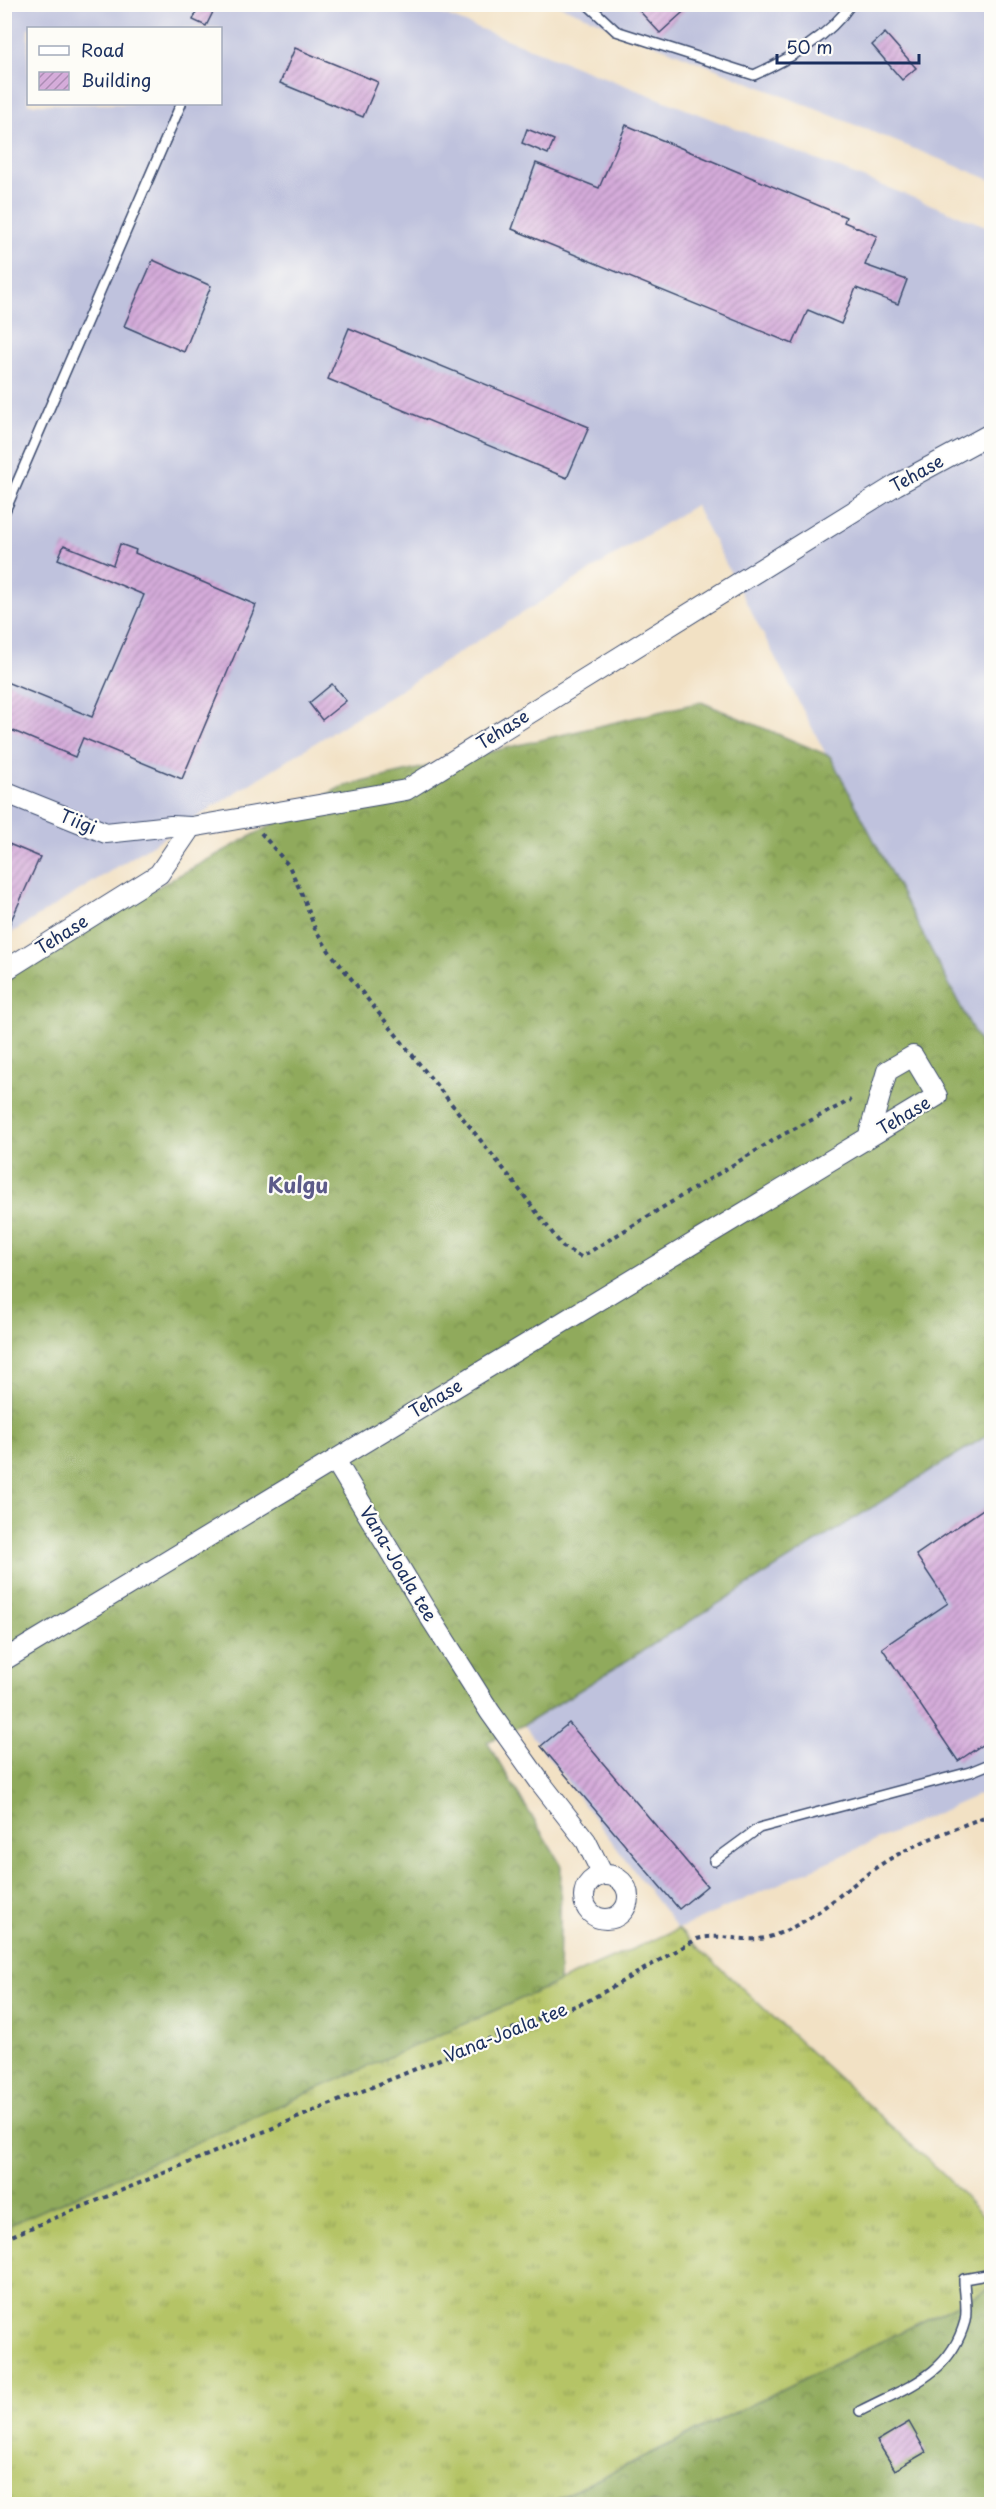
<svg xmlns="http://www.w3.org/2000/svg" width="996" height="2509" font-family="'Playpen Sans',sans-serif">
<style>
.industrial{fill:#bfc2dd;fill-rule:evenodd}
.grass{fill:url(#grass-tufts);stroke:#687a62;stroke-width:1.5}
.forest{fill:url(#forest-crowns);stroke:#566c5c;stroke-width:1.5}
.building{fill:url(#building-hatch)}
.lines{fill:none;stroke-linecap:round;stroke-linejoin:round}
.service-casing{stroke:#3b4a6d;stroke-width:12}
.minor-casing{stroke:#3b4a6d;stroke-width:22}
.path{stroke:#3b4a6d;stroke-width:4;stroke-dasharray:4.5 4.5;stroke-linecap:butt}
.service{stroke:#fff;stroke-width:9}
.minor{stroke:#fff;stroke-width:20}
.labels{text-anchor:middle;stroke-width:4.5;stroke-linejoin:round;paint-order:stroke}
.street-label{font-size:18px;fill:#1b2f5e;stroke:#fdfcf7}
.quarter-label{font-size:21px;font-weight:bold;fill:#5c5b89;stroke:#fdfcf7}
</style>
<defs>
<pattern id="grass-tufts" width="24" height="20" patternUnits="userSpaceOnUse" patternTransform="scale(1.5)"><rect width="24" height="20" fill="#b5c466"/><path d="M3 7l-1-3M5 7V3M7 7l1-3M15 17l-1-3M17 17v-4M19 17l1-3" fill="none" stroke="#92a057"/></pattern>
<pattern id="forest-crowns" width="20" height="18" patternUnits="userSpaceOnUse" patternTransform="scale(1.5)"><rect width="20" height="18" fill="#90aa5b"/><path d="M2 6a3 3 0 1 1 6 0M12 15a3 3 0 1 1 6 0" fill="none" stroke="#758b4e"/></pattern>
<pattern id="building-hatch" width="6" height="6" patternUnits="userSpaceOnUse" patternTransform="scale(1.5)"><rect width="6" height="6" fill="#d5acda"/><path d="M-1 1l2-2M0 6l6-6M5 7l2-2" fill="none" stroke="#ac8cb4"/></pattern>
</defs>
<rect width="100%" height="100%" fill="#fdfcf7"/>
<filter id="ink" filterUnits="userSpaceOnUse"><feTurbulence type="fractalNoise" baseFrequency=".0167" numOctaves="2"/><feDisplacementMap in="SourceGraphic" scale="12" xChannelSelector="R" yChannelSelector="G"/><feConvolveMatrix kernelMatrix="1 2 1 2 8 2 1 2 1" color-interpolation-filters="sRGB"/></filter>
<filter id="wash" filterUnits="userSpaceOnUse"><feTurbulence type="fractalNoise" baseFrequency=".008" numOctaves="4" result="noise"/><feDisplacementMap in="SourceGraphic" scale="24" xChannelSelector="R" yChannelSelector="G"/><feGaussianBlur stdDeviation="1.35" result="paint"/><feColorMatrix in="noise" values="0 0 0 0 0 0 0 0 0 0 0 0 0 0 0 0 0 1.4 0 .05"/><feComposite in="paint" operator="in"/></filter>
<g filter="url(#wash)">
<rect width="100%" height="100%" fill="#f2e1c4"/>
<!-- industrial -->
<g class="industrial">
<path d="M 5,5 L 419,5 L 991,228 L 991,1068 L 695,505 L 5,937 ZM 28,28 L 220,28 L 220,104 L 28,104 Z"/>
<polygon points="558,5 991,5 991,180"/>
<polygon points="991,1433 991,1789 678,1929 524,1725"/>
</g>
<!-- grass -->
<polygon class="grass" points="678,1929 947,2178 991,2225 991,2288 547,2504 5,2504 4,2227"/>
<!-- forest -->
<g class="forest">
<polygon points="701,702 830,756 991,1065 991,1433 524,1725 487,1742 561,1865 559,1982 5,2227 5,970 341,787"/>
<polygon points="991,2288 991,2504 547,2504"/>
</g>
<g id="blocks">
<!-- building -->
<g class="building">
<polygon points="200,4 217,4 206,26 193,20"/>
<polygon points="633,4 692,4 660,33"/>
<polygon points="885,33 916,68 902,80 872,45"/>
<polygon points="295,48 378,82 363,117 280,83"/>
<polygon points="626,125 846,217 844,222 877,236 865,265 907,280 898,304 856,288 841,324 808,310 793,344 512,229 536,163 599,188"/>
<polygon points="527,129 554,140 548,154 522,143"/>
<polygon points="153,260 211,286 184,352 124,326"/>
<polygon points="349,328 589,427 567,478 328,379"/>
<polygon points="120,544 136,550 135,553 256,605 182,779 83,738 75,757 4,727 4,681 92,717 144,595 58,559 64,545 113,565"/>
<polygon points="332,684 346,701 322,720 309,703"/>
<polygon points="4,842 40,857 4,936"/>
<polygon points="992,1503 992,1738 958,1761 882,1648 948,1603 916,1555"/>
<polygon points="569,1723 707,1886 679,1909 541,1746"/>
<polygon points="909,2422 926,2452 895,2470 877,2441"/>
</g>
</g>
</g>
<g filter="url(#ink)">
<use href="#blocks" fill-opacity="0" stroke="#3b4a6d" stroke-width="1.5"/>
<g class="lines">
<!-- service casing -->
<g class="service-casing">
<g id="service">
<path d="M 587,4 L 616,31 L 754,75 C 789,59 829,37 851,4"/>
<polyline points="4,513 181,104"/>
<polyline points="714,1861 759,1828 970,1772 992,1763"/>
<path d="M 860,2411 C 906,2387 950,2376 965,2321 C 968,2309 964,2292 964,2279 L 992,2274"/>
</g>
</g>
<!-- minor casing -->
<g class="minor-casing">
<g id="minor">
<polyline points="4,792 106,833 171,826 191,827"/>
<polyline points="4,971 159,874 191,827 406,790 896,485 992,433"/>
<polyline points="335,1460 423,1606 490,1712 540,1782 586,1841 603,1875"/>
<polyline points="4,1660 937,1096 913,1056 887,1071 868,1138"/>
<circle cx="606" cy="1897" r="22"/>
</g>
</g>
<!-- path -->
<g class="path">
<polyline points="261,833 289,866 305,901 315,929 329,951 506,1172 563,1247 581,1257 782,1135 851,1100"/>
<path d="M 4,2239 L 527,2023 L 586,2002 L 697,1939 C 720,1932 746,1944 769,1937 C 812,1924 844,1889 880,1865 C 914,1843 954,1829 992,1814"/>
</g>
<!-- service -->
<use href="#service" class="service"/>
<!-- minor -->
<use href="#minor" class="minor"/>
</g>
</g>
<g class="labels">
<!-- street labels -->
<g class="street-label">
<text transform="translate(917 474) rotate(-29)" y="6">Tehase</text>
<text transform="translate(503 730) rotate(-32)" y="6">Tehase</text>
<text transform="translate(78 822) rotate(22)" y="6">Tiigi</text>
<text transform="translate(62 935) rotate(-32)" y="6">Tehase</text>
<text transform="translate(904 1116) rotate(-31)" y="6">Tehase</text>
<text transform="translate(436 1399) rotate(-31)" y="6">Tehase</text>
<text transform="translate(398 1564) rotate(59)" y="6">Vana-Joala tee</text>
<text transform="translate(506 2033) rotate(-22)" y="6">Vana-Joala tee</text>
</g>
<!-- quarter labels -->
<g class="quarter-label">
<text x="298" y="1193">Kulgu</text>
</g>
</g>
<!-- margin -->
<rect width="996" height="2509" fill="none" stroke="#fdfcf7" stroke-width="24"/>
<!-- legend -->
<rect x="27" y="27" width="195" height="78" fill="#fdfcf7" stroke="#a3aaba" stroke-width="1.5"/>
<rect x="39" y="46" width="30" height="9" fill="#ffffff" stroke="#a3aaba" stroke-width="1.5"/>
<text x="81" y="57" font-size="18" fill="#1b2f5e">Road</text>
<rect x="39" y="72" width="30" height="18" fill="url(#building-hatch)" stroke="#a3aaba" stroke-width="1.5"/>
<text x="81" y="87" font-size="18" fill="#1b2f5e">Building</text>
<!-- scale -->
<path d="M777 54v9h142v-9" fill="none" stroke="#1b2f5e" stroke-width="3"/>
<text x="786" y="54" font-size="18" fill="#1b2f5e" stroke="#fdfcf7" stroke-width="4.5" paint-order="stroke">50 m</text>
</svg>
